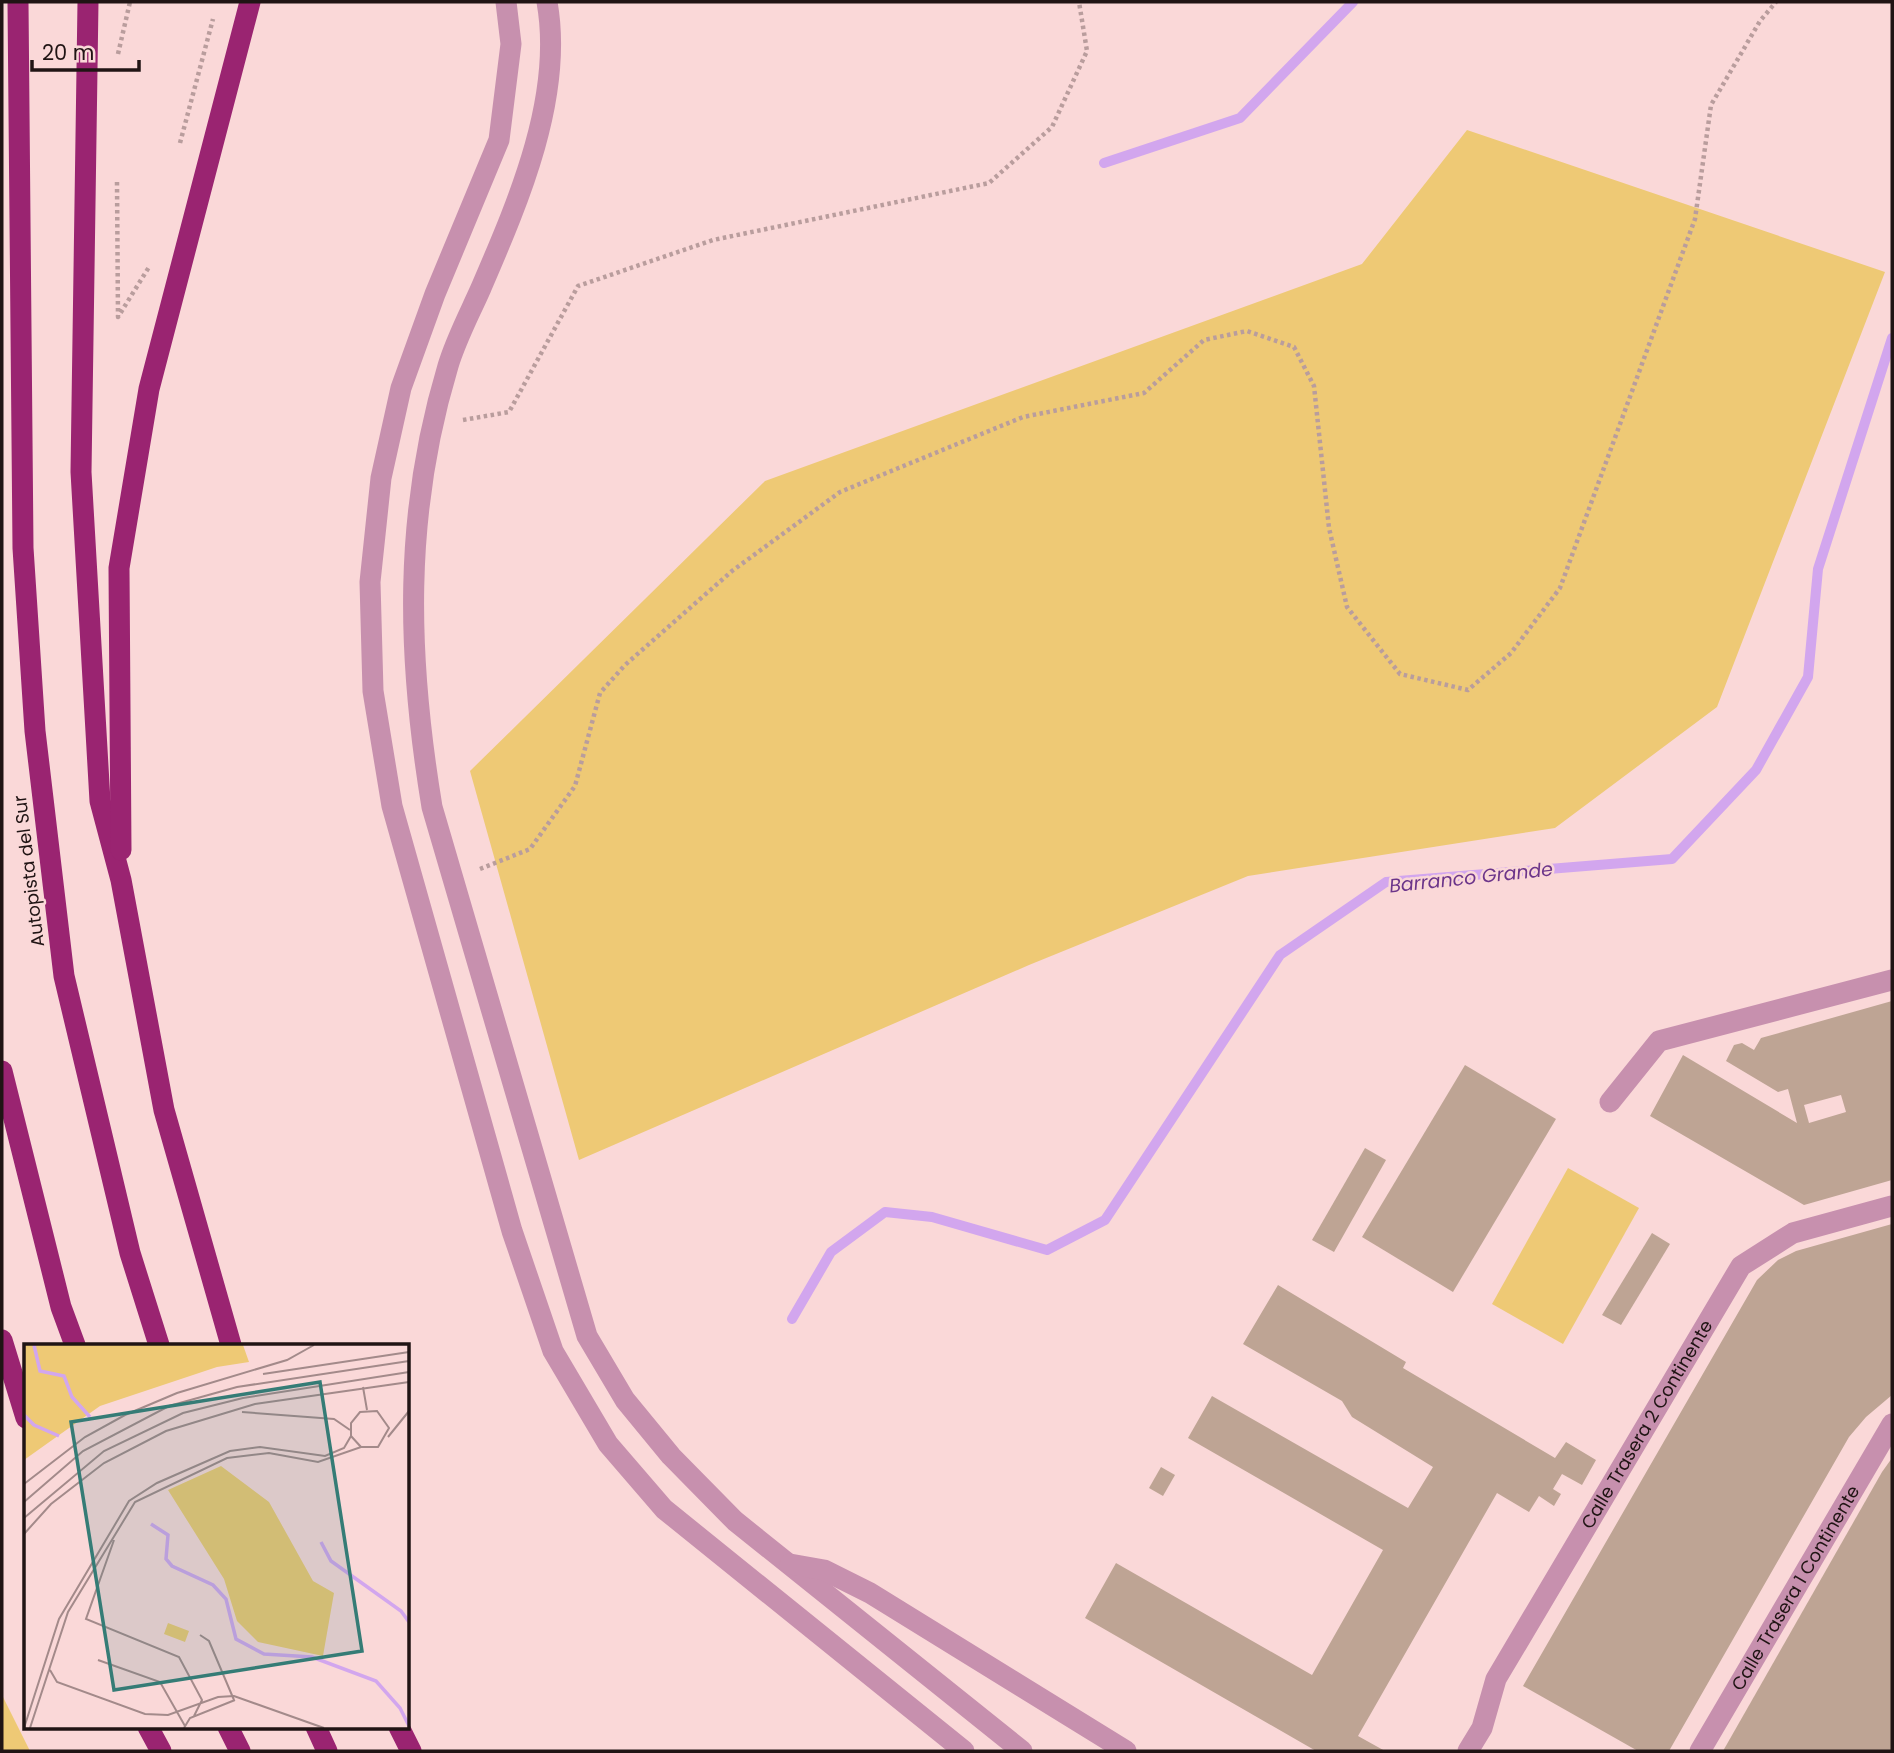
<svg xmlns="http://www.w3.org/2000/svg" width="1894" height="1753" font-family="Poppins,sans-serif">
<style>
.green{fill:#eec975}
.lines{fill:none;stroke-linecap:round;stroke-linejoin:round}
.stream{stroke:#d2a6ee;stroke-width:10}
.building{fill:#bea494;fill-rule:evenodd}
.path{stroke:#b99d9d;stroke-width:4.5;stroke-dasharray:3.5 3.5;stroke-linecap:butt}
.minor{stroke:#c790ae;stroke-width:21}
.highway{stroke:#9a2471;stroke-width:21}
.labels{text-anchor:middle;stroke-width:5;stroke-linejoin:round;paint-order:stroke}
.street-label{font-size:18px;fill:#201414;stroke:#fad8d8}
.water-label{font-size:19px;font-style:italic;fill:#6c358a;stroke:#fad8d8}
.inset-river{fill:none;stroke:#d2a6ee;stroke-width:3.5}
.inset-road{fill:none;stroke:#a38a8a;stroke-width:2}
.view{fill:#357c76;fill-opacity:0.15;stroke:#357c76;stroke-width:3.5}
.inset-edge{fill:none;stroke:#201414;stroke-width:3.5}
</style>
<rect width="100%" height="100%" fill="#fad8d8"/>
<!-- green -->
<g class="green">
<polygon points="1467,130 1885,272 1717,707 1555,828 1248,876 1029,965 579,1160 470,771 765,481 1362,264"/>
<polygon points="1568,1168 1639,1208 1563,1344 1492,1304"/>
<polygon points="2,1695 30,1751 2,1751"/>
</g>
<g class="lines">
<!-- stream -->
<g class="stream">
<polyline points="1104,163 1240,118 1353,2"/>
<polyline points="792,1319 831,1252 885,1212 932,1217 1047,1250 1105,1220 1280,955 1386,882 1672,859 1756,770 1808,677 1818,569 1892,338"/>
</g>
</g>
<!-- building -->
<g class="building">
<path d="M 1892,1001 L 1892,1180 L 1804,1205 L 1650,1116 L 1683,1055 L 1797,1123 L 1788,1089 L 1778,1092 L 1726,1061 L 1734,1045 L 1742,1043 L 1754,1050 L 1761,1038 ZM 1841,1095 L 1846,1112 L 1809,1123 L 1804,1105 Z"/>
<polygon points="1465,1065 1556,1119 1453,1292 1362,1237"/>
<polygon points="1365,1148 1386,1160 1334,1252 1312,1240"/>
<polygon points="1892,1224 1892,1395 1866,1417 1849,1437 1669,1751 1638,1751 1523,1686 1757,1280 1778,1260 1796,1251"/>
<polygon points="1652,1233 1670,1244 1621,1325 1602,1315"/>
<polygon points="1278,1285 1406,1362 1403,1368 1555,1458 1566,1442 1596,1460 1582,1485 1562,1474 1553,1489 1561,1494 1554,1506 1539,1496 1529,1512 1497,1493 1358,1736 1385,1751 1316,1751 1085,1618 1116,1563 1312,1675 1383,1550 1188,1438 1212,1396 1408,1508 1433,1467 1352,1417 1342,1401 1243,1344"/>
<polygon points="1892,1458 1892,1751 1723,1751 1882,1472"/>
<polygon points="1161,1467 1175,1475 1163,1496 1149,1488"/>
</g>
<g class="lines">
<!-- path -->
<g class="path">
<polyline points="118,54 130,2"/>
<polyline points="180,143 213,19"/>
<polyline points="117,182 118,317 149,267"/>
<polyline points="463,420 509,412 578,286 713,240 989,183 1052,127 1087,51 1079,2"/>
<polyline points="480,869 530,849 575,786 600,693 625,665 732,571 840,492 1023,417 1144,393 1204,340 1247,331 1294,347 1314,386 1329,528 1347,607 1400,674 1468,690 1511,653 1560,588 1695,219 1711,105 1760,21 1776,2"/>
</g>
<!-- minor -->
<g class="minor">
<polyline points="506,2 511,44 499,140 435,294 401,388 381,478 370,582 373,691 392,806 512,1231 553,1351 608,1444 664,1509 964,1751"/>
<path d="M 547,2 C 564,97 518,202 481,288 C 470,313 456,339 448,366 C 403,515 407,656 432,807 L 587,1336 L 625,1400 L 671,1456 L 735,1521 L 1022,1751"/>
<polyline points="1610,1102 1659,1041 1892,980"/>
<polyline points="790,1564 824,1570 870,1593 1126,1751"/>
<path id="s1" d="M 1468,1751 L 1482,1728 L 1496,1679 L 1741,1266 L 1793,1233 L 1892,1206"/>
<path id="s2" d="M 1700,1751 L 1892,1424"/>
</g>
<!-- highway -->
<g class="highway">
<polyline points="18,2 23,548 35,731 64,976 130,1253 159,1345"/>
<polyline points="88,2 81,472 100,801 121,880 164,1110 231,1345"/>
<polyline points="121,850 119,568 149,389 250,2"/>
<polyline points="2,1071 61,1307 75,1345"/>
<polyline points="2,1340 26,1418"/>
<polyline points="148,1727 161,1751"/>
<polyline points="228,1727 240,1751"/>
<polyline points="316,1727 327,1751"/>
<polyline points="399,1727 411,1751"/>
</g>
</g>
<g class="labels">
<!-- street labels -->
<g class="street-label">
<text transform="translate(29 871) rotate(-97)" y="6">Autopista del Sur</text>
<text dy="6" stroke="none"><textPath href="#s1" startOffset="374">Calle Trasera 2 Continente</textPath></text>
<text dy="6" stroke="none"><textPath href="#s2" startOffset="189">Calle Trasera 1 Continente</textPath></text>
</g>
<!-- water labels -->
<g class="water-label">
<text transform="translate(1471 877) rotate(-6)" y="7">Barranco Grande</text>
</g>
</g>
<!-- overview -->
<g transform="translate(24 1344)">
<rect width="385" height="385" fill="#fad8d8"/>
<path d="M 0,1 L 219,1 L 225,18 L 193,23 L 76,62 L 0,116 ZM 197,122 L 245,158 L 289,237 L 310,249 L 299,312 L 234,298 L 213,277 L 200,235 L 144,146 ZM 144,279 L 165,287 L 161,298 L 140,290 Z" fill="#eec975"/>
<path class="inset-river" d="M 10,1 L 16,27 L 40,32 L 48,53 L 66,73M 0,71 L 10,81 L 35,92M 127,180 L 144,191 L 142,215 L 148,222 L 189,241 L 202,255 L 212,295 L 240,310 L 288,313 L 352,337 L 376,364 L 385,382M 297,198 L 307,217 L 377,267 L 385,278"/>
<path class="inset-road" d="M 239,30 L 385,8M 339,43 L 343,66M 218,68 L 310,75 L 326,86M 364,93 L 385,67M 0,140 L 61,93 L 101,71 L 153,49 L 263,16 L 290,1M 0,158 L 59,107 L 145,62 L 213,43 L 385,17M 0,174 L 80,107 L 159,69 L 219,54 L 385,28M 0,190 L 27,160 L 80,119 L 142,87 L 231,60 L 385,38M 90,196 L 62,275 L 155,313 L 178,356 L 170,372M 176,291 L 185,297 L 210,356M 74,316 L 136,338 L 161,382M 26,326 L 33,338 L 121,370 L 144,371 L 194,353 L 210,352 L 300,384M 0,384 L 35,275 L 105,157 L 133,139 L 206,107 L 236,103 L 301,112 L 320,104 L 327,92M 6,384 L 44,268 L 111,158 L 203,114 L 245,109 L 294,118 L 337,103 L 354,103 L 365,84 L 353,67 L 336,68 L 327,79 L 327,92 L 337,103M 160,384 L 166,374 L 211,356"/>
<path class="view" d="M 296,38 L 338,307 L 90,346 L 47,78 Z"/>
<rect width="385" height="385" class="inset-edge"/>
</g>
<!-- border -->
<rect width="1894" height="1753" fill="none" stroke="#201414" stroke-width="7"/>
<!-- scale -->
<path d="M32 60v10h107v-10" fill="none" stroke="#201414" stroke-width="3.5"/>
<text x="42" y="60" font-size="21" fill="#201414" stroke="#fad8d8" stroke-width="5" paint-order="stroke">20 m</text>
</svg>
